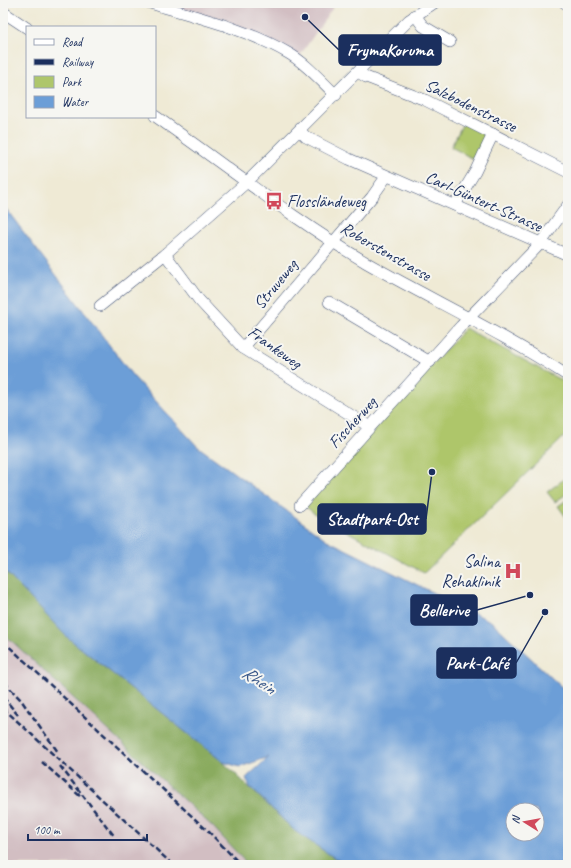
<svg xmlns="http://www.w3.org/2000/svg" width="571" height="868" font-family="Caveat,sans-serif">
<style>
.industrial{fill:#d2bec2}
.green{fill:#aec66b;stroke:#647a64}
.forest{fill:#8aab5f;stroke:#526d5e}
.water{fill:#6c9ed7;stroke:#44669a;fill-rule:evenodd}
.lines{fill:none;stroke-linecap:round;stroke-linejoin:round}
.minor-casing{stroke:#3b4b70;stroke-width:12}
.minor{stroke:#fff;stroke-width:11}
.rail{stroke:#1b2f5e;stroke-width:2.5;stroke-dasharray:6 3;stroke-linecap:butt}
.labels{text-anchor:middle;stroke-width:4;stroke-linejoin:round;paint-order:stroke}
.street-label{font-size:17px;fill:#1b2f5e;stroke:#f6f6f2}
.poi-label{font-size:17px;fill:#1b2f5e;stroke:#f6f6f2;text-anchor:start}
.water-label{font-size:18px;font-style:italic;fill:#375688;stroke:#f6f6f2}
.leader{fill:none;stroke:#1b2f5e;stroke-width:1.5}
.callout-dot{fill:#1b2f5e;stroke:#f6f6f2;stroke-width:1.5}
.callout{fill:#1b2f5e;stroke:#1b2f5e;stroke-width:1.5}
.callout-label{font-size:18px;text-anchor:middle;font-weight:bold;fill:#fff}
</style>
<rect width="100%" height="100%" fill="#f6f6f2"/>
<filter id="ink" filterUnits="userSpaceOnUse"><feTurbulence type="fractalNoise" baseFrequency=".025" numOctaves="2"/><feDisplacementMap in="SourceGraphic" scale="8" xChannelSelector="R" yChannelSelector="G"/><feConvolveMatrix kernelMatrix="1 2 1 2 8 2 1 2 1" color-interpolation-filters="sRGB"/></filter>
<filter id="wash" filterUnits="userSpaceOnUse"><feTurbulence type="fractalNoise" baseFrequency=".012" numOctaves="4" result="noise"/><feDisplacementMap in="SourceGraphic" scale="16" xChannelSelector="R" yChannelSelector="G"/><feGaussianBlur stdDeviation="0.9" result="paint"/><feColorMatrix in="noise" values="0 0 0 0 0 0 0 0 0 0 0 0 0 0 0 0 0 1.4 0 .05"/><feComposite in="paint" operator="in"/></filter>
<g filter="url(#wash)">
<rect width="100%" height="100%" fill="#efead5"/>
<!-- industrial -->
<g class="industrial">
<polygon points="151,3 336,3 299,57"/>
<polygon points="3,633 214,828 248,865 3,865"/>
</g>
<!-- green -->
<g class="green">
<polygon points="463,123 486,135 477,161 451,147"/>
<polygon points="465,328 568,384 568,433 424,573 315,514 305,506"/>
<polygon points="568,476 568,493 555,502 547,492"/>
<polygon points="568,499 568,515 566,517 558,506"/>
</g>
<!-- forest -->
<polygon class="forest" points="3,569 67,637 223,762 295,831 345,865 248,865 214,828 3,633"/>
<!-- water -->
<path class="water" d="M 3,205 L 132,375 L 197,446 L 327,540 L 492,622 L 568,693 L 568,865 L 345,865 L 295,831 L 250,787 L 246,778 L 269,757 L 240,767 L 223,762 L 67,637 L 3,569 ZM 513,810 L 537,810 L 537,834 L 513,834 Z"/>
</g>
<g filter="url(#ink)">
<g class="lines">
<!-- minor casing -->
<g class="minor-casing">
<g id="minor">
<path d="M 150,3 C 196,17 245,28 288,53 C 306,63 321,81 336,95"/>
<polyline points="565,3 568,4"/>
<polyline points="3,12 27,28"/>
<polyline points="415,15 423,26 450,42"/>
<polyline points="358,72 366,77 425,100 568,172"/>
<path d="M 155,116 C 225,165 294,220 367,263 C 434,301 504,334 568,376"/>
<polyline points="300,131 306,137 349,159 568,255"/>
<polyline points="455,205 475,172 493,134"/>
<polyline points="165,254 199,300 243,348 370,427"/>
<polyline points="329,302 430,362"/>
<polyline points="100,306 165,254 248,181 409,20 434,3"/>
<polyline points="243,348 372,197 386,177"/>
<polyline points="300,505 461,326 540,244 568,205"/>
</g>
</g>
<!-- minor -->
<use href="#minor" class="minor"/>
<!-- rail -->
<g class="rail">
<polyline points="3,641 210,833 241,865"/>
<polyline points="4,682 21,700 58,752"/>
<polyline points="3,697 18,715"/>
<polyline points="3,708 173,865"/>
<polyline points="42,762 81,797"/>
<polyline points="60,766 115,837"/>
</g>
</g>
</g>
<!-- icons -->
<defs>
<g id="bus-bare" transform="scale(1.38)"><path d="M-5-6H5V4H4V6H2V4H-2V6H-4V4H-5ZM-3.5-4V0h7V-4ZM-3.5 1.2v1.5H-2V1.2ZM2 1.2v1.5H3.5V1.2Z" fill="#d1495b" stroke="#f6f6f2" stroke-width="2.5" paint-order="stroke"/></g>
<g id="hospital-bare" transform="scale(1.38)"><path d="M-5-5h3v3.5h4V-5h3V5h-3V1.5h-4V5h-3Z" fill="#d1495b" stroke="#f6f6f2" stroke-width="2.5" paint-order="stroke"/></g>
</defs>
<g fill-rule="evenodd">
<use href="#bus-bare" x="274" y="201"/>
<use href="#hospital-bare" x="513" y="571"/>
</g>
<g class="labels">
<!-- street labels -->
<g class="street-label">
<text transform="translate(471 105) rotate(26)" y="6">Salzbodenstrasse</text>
<text transform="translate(484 201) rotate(24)" y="6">Carl-Güntert-Strasse</text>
<text transform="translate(386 251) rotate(30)" y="6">Roberstenstrasse</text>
<text transform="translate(275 284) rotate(-51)" y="6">Struveweg</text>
<text transform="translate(275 347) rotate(35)" y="6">Frankeweg</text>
<text transform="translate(352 422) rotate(-48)" y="6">Fischerweg</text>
</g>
<!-- poi labels -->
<g class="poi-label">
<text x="287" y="207">Flossländeweg</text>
<text x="500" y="567" text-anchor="end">Salina<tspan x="500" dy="20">Rehaklinik</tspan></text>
</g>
<!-- water labels -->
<g class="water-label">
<text transform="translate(259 680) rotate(33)" y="6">Rhein</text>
</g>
</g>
<!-- callouts -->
<path class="leader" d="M305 17L339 50M432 472L426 519M530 595L477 610M545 612L516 663"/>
<g class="callout-dot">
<circle cx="305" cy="17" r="4"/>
<circle cx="432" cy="472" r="4"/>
<circle cx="530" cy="595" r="4"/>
<circle cx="545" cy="612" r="4"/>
</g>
<g class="callout">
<rect x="339" y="35" width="102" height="30" rx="4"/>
<rect x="318" y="504" width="108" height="30" rx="4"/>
<rect x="411" y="595" width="66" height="30" rx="4"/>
<rect x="437" y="648" width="79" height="30" rx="4"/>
</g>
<g class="callout-label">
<text x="390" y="56">FrymaKoruma</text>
<text x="372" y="525">Stadtpark-Ost</text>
<text x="444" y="616">Bellerive</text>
<text x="477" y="669">Park-Café</text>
</g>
<!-- margin -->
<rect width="571" height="868" fill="none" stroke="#f6f6f2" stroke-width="16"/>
<!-- legend -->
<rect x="26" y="26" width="130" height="92" fill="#f6f6f2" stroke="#9ea6b7"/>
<rect x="34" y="39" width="20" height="6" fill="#ffffff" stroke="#9ea6b7"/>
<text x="62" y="46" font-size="12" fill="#1b2f5e">Road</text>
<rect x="34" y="59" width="20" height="6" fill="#1b2f5e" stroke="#9ea6b7"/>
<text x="62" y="66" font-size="12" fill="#1b2f5e">Railway</text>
<rect x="34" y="76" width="20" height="12" fill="#aec66b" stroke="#9ea6b7"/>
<text x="62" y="86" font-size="12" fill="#1b2f5e">Park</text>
<rect x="34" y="96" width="20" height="12" fill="#6c9ed7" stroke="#9ea6b7"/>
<text x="62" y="106" font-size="12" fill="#1b2f5e">Water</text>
<!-- north arrow -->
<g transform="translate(525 822) rotate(281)"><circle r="19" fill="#f6f6f2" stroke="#9ea6b7"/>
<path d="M0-3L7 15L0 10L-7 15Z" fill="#d1495b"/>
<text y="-6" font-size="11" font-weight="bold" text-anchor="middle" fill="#1b2f5e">N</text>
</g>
<!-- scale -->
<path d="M28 834v6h119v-6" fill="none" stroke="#1b2f5e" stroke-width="2"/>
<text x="34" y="834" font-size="12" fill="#1b2f5e" stroke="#f6f6f2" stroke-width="3" paint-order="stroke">100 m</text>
</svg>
